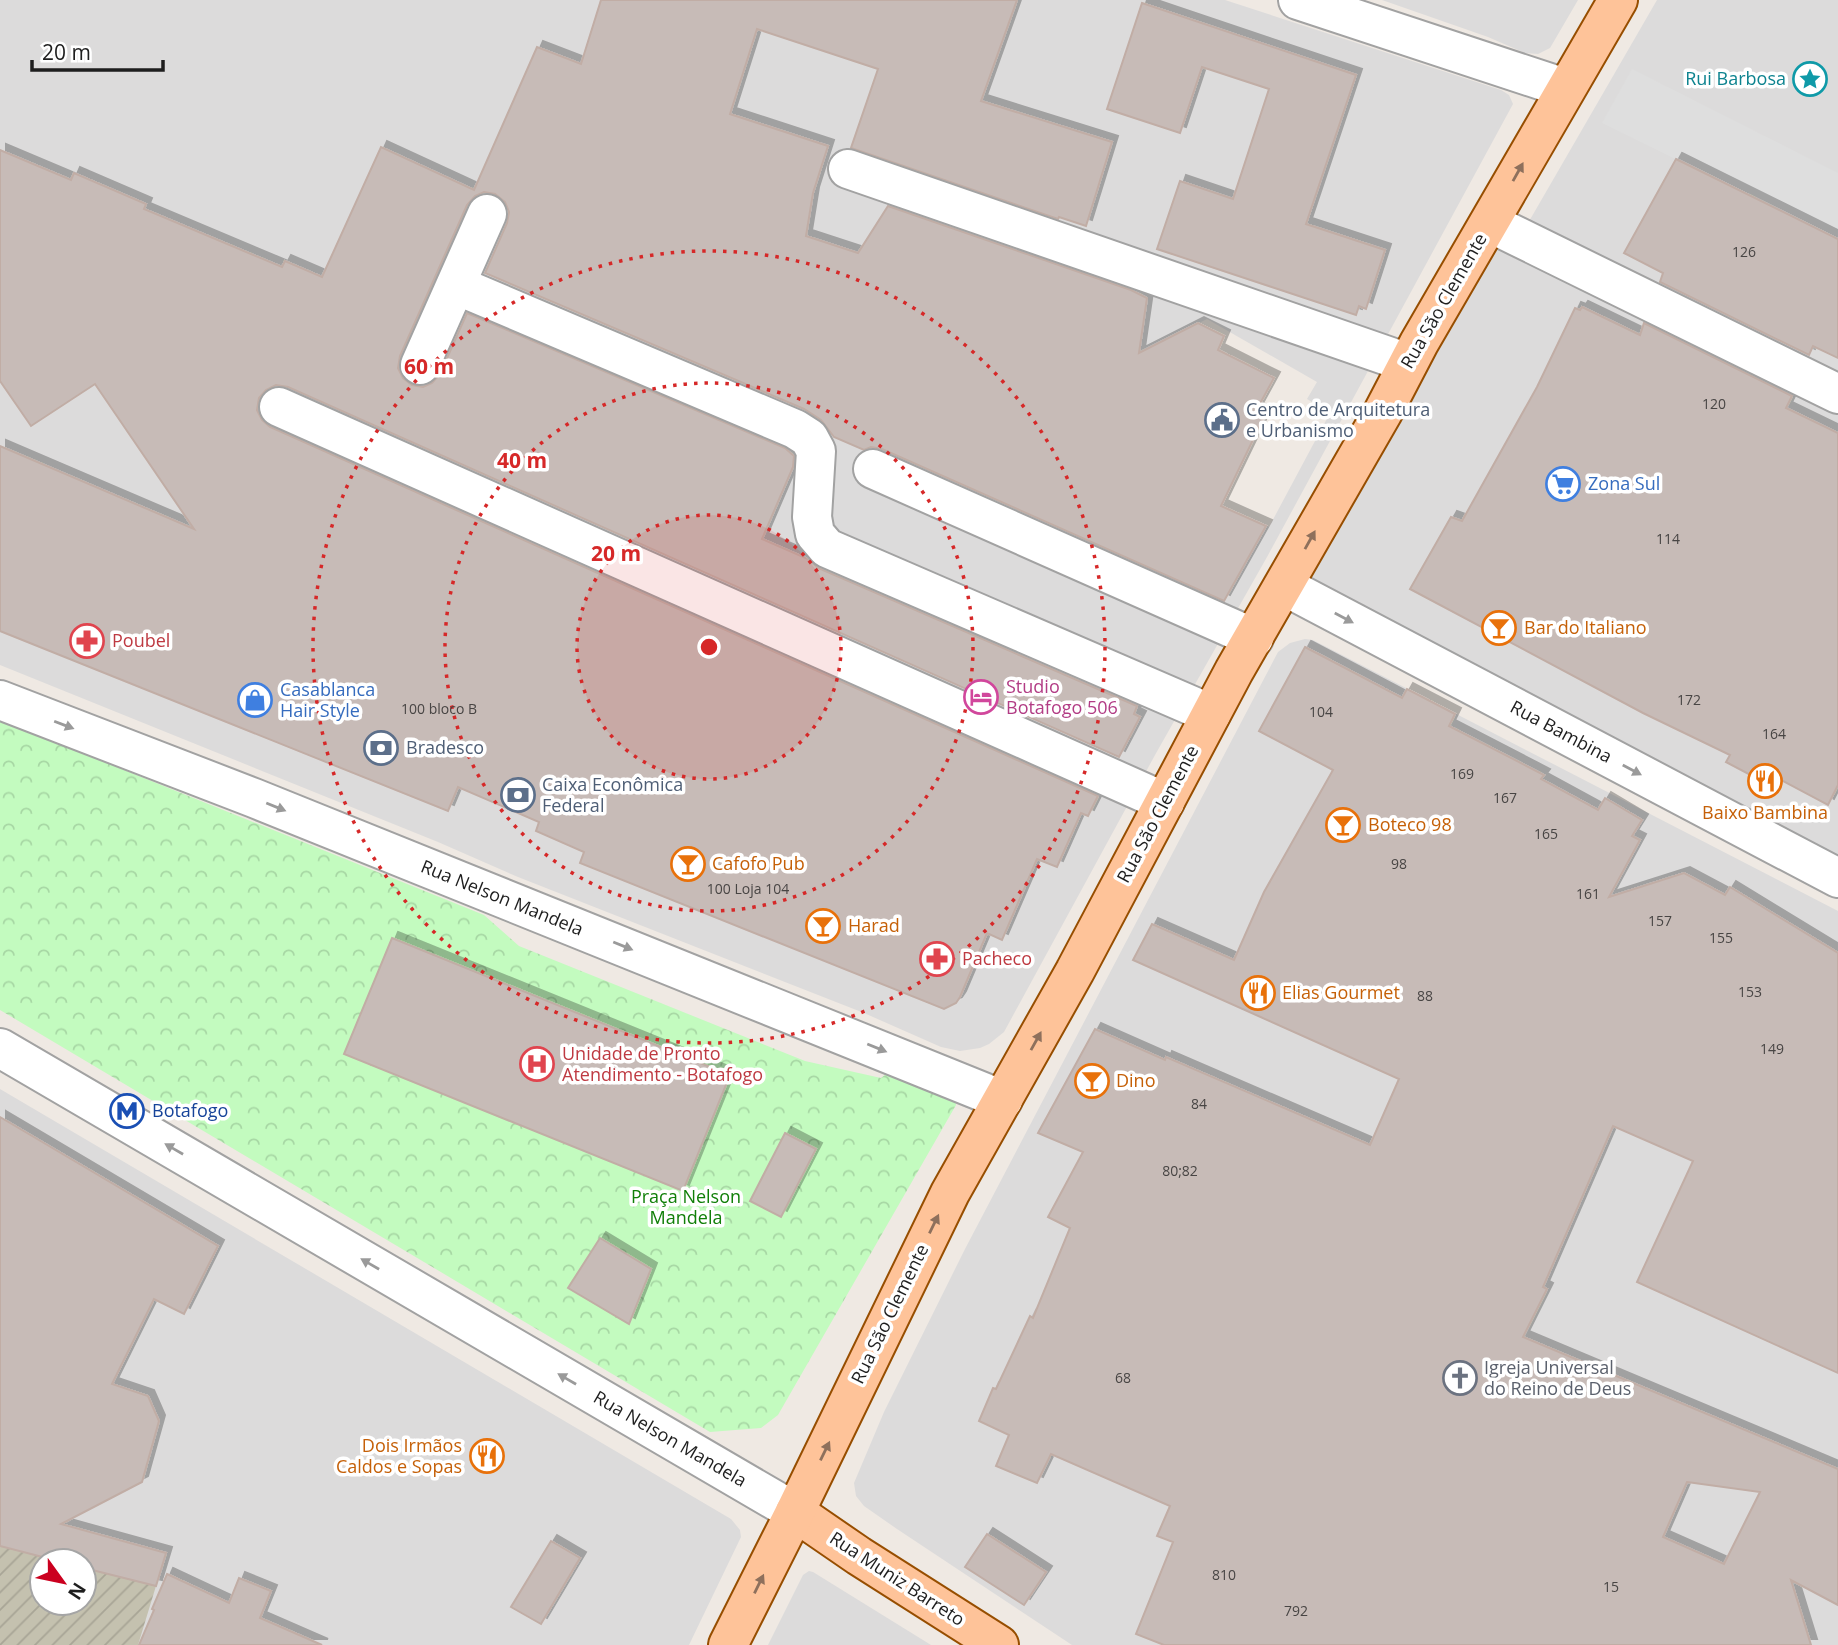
<svg xmlns="http://www.w3.org/2000/svg" width="1838" height="1645" font-family="'Open Sans',sans-serif">
<style>
.residential{fill:#dcdbdb;fill-rule:evenodd}
.construction{fill:url(#construction-furrows)}
.park{fill:url(#park-crowns)}
.parking{fill:#dedede}
.building{fill:#c7bbb7;stroke:#c1ada5;stroke-width:2;fill-rule:evenodd;filter:url(#shadow)}
.lines{fill:none;stroke-linecap:round;stroke-linejoin:round}
.minor-casing{stroke:#a2a2a2;stroke-width:42}
.major-casing{stroke:#974e00;stroke-width:42}
.minor{stroke:#fff;stroke-width:38}
.major{stroke:#fec399;stroke-width:38}
.oneway{fill:#8e705c}
.oneway2{fill:#9a9a9a}
.ring{fill:none;stroke:#d62828;stroke-width:3.5;stroke-dasharray:3.5 7}
.labels{text-anchor:middle;stroke-width:7;stroke-linejoin:round;paint-order:stroke}
.number-label{font-size:14px;fill:#484544}
.culture-label{font-size:18px;fill:#0d838f;stroke:#fff;text-anchor:end}
.street-label{font-size:18px;fill:#1e1e1e;stroke:#fff}
.service-label{font-size:18px;fill:#4e5e75;stroke:#fff;text-anchor:start}
.shop-label{font-size:18px;fill:#366cbe;stroke:#fff;text-anchor:start}
.food-label{font-size:18px;fill:#c56008;stroke:#fff;text-anchor:start}
.health-label{font-size:18px;fill:#be3a42;stroke:#fff;text-anchor:start}
.hotel-label{font-size:18px;fill:#b23c85;stroke:#fff;text-anchor:start}
.transit-label{font-size:18px;fill:#164399;stroke:#fff;text-anchor:start}
.park-label{font-size:18px;fill:#107f08;stroke:#fff}
.worship-label{font-size:18px;fill:#5b616d;stroke:#fff;text-anchor:start}
.centre{fill:#d62828;stroke:#fff;stroke-width:3.5}
.ring-label{font-size:21px;text-anchor:middle;font-weight:bold;fill:#d62828;stroke:#fff;stroke-width:7;stroke-linejoin:round;paint-order:stroke}
</style>
<defs>
<pattern id="construction-furrows" width="10" height="10" patternUnits="userSpaceOnUse" patternTransform="scale(1.75)"><rect width="10" height="10" fill="#c4c1af"/><path d="M-1 1l2-2M0 10L10 0M9 11l2-2" fill="none" stroke="#a8a596"/></pattern>
<pattern id="park-crowns" width="20" height="18" patternUnits="userSpaceOnUse" patternTransform="scale(1.75)"><rect width="20" height="18" fill="#c3fbbf"/><path d="M2 6a3 3 0 1 1 6 0M12 15a3 3 0 1 1 6 0" fill="none" stroke="#a7d7a4"/></pattern>
<filter id="shadow"><feDropShadow dx="6" dy="-6" stdDeviation="0" flood-color="#0004"/></filter>
</defs>
<rect width="100%" height="100%" fill="#efe9e3"/>
<!-- residential -->
<g class="residential">
<path d="M 0,0 L 1225,0 L 1501,90 L 1509,95 L 1513,104 L 1267,557 L 1155,755 L 1004,1032 L 989,1044 L 980,1048 L 960,1051 L 941,1047 L 864,1013 L 518,877 L 438,842 L 0,665 ZM 1207,319 L 1317,382 L 1307,399 L 1330,413 L 1269,527 L 1123,464 L 1189,328 Z"/>
<polygon points="1382,0 1578,0 1550,48 1538,54 1525,53 1488,37"/>
<polygon points="1657,0 1838,0 1838,881 1305,591 1490,223 1520,237"/>
<polygon points="1305,639 1313,640 1838,911 1838,1645 1072,1645 897,1529 864,1506 856,1496 854,1483 884,1412 965,1249 1083,1024 1278,652 1290,643"/>
<path d="M 0,1089 L 731,1519 L 740,1530 L 741,1537 L 689,1645 L 0,1645 ZM 42,1561 L 84,1561 L 84,1603 L 42,1603 Z"/>
<polygon points="809,1571 813,1572 931,1645 768,1645 803,1575"/>
</g>
<!-- construction -->
<polygon class="construction" points="0,1546 58,1561 42,1561 42,1603 84,1603 84,1568 156,1586 138,1645 0,1645"/>
<!-- park -->
<polygon class="park" points="0,720 484,915 519,946 805,1061 881,1078 894,1068 953,1092 956,1105 778,1415 761,1428 710,1432 0,1010"/>
<!-- parking -->
<polygon class="parking" points="1632,69 1838,173 1838,239 1602,123"/>
<!-- building -->
<g class="building">
<polygon points="601,0 1017,0 981,101 1112,142 1086,226 1059,217 1058,219 851,148 878,69 757,29 730,114 828,146 813,193 806,236 858,253 888,206 1131,290 1147,298 1139,353 1198,323 1224,336 1218,350 1274,378 1257,409 1266,413 1221,506 1266,526 1224,601 882,449 871,447 864,450 834,437 821,420 804,409 485,273 507,223 509,212 505,202 495,194 484,192 475,196 467,205 400,356 398,368 403,378 412,385 423,387 432,383 440,374 467,313 785,448 794,456 793,467 762,539 808,559 818,568 1137,706 1134,714 1140,717 1119,757 288,387 276,385 266,390 259,398 257,410 262,420 270,427 1098,796 1088,816 1081,813 1057,867 1037,859 1002,940 987,933 960,997 956,1003 944,1009 580,863 584,852 536,831 539,822 458,787 448,811 0,631 0,446 194,529 95,384 31,426 0,381 0,150 71,180 74,173 146,204 144,209 282,267 285,261 322,277 381,147 474,190 537,47 581,64"/>
<polygon points="1142,3 1356,75 1306,224 1385,250 1366,309 1359,306 1356,315 1157,249 1180,181 1233,199 1269,89 1202,67 1180,133 1107,109"/>
<polygon points="1676,159 1838,239 1838,358 1813,346 1809,355 1660,282 1663,273 1624,253"/>
<polygon points="1582,307 1640,335 1644,323 1792,396 1786,408 1838,433 1838,785 1828,805 1768,773 1764,782 1726,762 1730,755 1643,713 1410,589 1451,517 1462,521 1537,387 1575,308 1580,310"/>
<path d="M 1305,647 L 1402,698 L 1407,689 L 1455,714 L 1449,726 L 1544,775 L 1541,779 L 1598,810 L 1605,798 L 1642,820 L 1632,836 L 1640,840 L 1609,897 L 1684,873 L 1725,895 L 1730,887 L 1838,953 L 1838,1373 L 1637,1282 L 1693,1161 L 1613,1126 L 1543,1287 L 1547,1289 L 1523,1337 L 1838,1469 L 1838,1605 L 1791,1580 L 1811,1645 L 1164,1645 L 1136,1634 L 1173,1542 L 1157,1536 L 1170,1506 L 1051,1454 L 1037,1483 L 996,1466 L 1009,1435 L 979,1421 L 993,1388 L 996,1389 L 1030,1316 L 1033,1318 L 1070,1228 L 1048,1217 L 1083,1152 L 1038,1133 L 1095,1029 L 1165,1060 L 1166,1057 L 1370,1145 L 1399,1079 L 1133,960 L 1152,924 L 1234,960 L 1264,892 L 1333,770 L 1259,731 ZM 1687,1482 L 1760,1492 L 1724,1564 L 1663,1537 Z"/>
<polygon points="392,938 730,1075 683,1191 344,1054"/>
<polygon points="0,1117 218,1246 184,1314 154,1299 112,1384 148,1396 159,1421 142,1482 61,1524 166,1553 156,1586 84,1568 84,1561 58,1561 0,1546"/>
<polygon points="785,1133 816,1149 781,1217 750,1201"/>
<polygon points="600,1238 651,1269 629,1324 568,1288"/>
<polygon points="987,1534 1046,1572 1024,1605 965,1567"/>
<polygon points="551,1541 580,1558 541,1624 511,1607"/>
<polygon points="167,1574 229,1603 239,1578 271,1591 260,1618 322,1645 139,1645 154,1610 152,1609"/>
</g>
<g class="lines">
<!-- minor casing -->
<g class="minor-casing">
<g id="minor">
<polyline points="1298,0 1565,88"/>
<polyline points="848,169 1408,363"/>
<polyline points="1490,223 1838,394"/>
<polyline points="456,285 795,429 809,438 816,451 812,517 815,534 827,548 1211,714"/>
<polyline points="420,365 487,214"/>
<polyline points="279,407 1165,802"/>
<polyline points="873,469 1254,638"/>
<polyline points="1284,586 1838,878"/>
<polyline points="0,700 254,798 1003,1100"/>
<polyline points="0,1048 795,1512"/>
</g>
</g>
<!-- major casing -->
<g class="major-casing">
<g id="major">
<polyline points="795,1512 859,1556 999,1645"/>
<polyline points="728,1645 795,1512 950,1193 1075,971 1234,671 1383,412 1419,343 1618,0"/>
</g>
</g>
<!-- minor -->
<use href="#minor" class="minor"/>
<!-- major -->
<use href="#major" class="major"/>
</g>
<!-- one-way arrows -->
<defs><path id="oneway-solid" d="M-6-.8H1V-3.2L6.5 0L1 3.2V.8H-6Z" transform="scale(1.75)"/></defs>
<g class="oneway">
<use href="#oneway-solid" transform="translate(1518 172) rotate(-61)"/>
<use href="#oneway-solid" transform="translate(1310 540) rotate(-61)"/>
<use href="#oneway-solid" transform="translate(1036 1041) rotate(-61)"/>
<use href="#oneway-solid" transform="translate(934 1224) rotate(-64)"/>
<use href="#oneway-solid" transform="translate(825 1451) rotate(-64)"/>
<use href="#oneway-solid" transform="translate(759 1584) rotate(-64)"/>
</g>
<g class="oneway2">
<use href="#oneway-solid" transform="translate(1344 618) rotate(28)"/>
<use href="#oneway-solid" transform="translate(64 725) rotate(21)"/>
<use href="#oneway-solid" transform="translate(1632 770) rotate(28)"/>
<use href="#oneway-solid" transform="translate(276 807) rotate(22)"/>
<use href="#oneway-solid" transform="translate(623 946) rotate(22)"/>
<use href="#oneway-solid" transform="translate(877 1048) rotate(22)"/>
<use href="#oneway-solid" transform="translate(174 1149) rotate(-150)"/>
<use href="#oneway-solid" transform="translate(370 1264) rotate(-150)"/>
<use href="#oneway-solid" transform="translate(567 1379) rotate(-150)"/>
</g>
<!-- distance rings -->
<circle cx="709" cy="647" r="132" fill="#d62828" fill-opacity=".12"/>
<g class="ring">
<circle cx="709" cy="647" r="132"/>
<circle cx="709" cy="647" r="264"/>
<circle cx="709" cy="647" r="396"/>
</g>
<!-- icons -->
<defs>
<g id="sight-ring" transform="scale(1.75)"><circle r="9.5" fill="#fff" stroke="#0f9aa8" stroke-width="1.5"/><path d="M0-6L1.8-2.2L6-1.7L2.9 1.2L3.7 5.4L0 3.3L-3.7 5.4L-2.9 1.2L-6-1.7L-1.8-2.2Z" fill="#0f9aa8"/></g>
<g id="civic-ring" transform="scale(1.75)"><circle r="9.5" fill="#fff" stroke="#5c6f8a" stroke-width="1.5"/><path d="M-.6-6.5H3V-4.5H.6V-3L4-1V1h2V6H-6V1h2V-1L-.6-3ZM-1.2 2.5V6h2.4V2.5Z" fill="#5c6f8a"/></g>
<g id="supermarket-ring" transform="scale(1.75)"><circle r="9.5" fill="#fff" stroke="#3f7fe0" stroke-width="1.5"/><path d="M-6-5.5h2.5l.6 2H6L4.5 2H-2.5L-4.4-4H-6ZM-1.5 3.2a1.3 1.3 0 1 0 .1 0ZM3 3.2a1.3 1.3 0 1 0 .1 0Z" fill="#3f7fe0"/></g>
<g id="bar-ring" transform="scale(1.75)"><circle r="9.5" fill="#fff" stroke="#e8710a" stroke-width="1.5"/><path d="M-6-5H6L.8 .8V4.5H3.5V6h-7V4.5H-.8V.8Z" fill="#e8710a"/></g>
<g id="pharmacy-ring" transform="scale(1.75)"><circle r="9.5" fill="#fff" stroke="#e0444e" stroke-width="1.5"/><path d="M-2-6h4v4h4v4h-4v4h-4v-4h-4v-4h4Z" fill="#e0444e"/></g>
<g id="hotel-ring" transform="scale(1.75)"><circle r="9.5" fill="#fff" stroke="#d1479c" stroke-width="1.5"/><path d="M-6-4.5h1.5V1H6V5H4.5V3h-9V5H-6ZM-4 0a1.8 1.8 0 1 1 3.6 0ZM.5 0V-2.5h3Q6-2.5 6 0Z" fill="#d1479c"/></g>
<g id="shop-ring" transform="scale(1.75)"><circle r="9.5" fill="#fff" stroke="#3f7fe0" stroke-width="1.5"/><path d="M-5-2.5h2.3a2.7 3.5 0 0 1 5.4 0H5L5.5 6h-11ZM-1.5-2.5h3a1.5 2.3 0 0 0-3 0Z" fill="#3f7fe0"/></g>
<g id="bank-ring" transform="scale(1.75)"><circle r="9.5" fill="#fff" stroke="#5c6f8a" stroke-width="1.5"/><path d="M-6-4H6V4H-6ZM0-2.3a2.3 2.3 0 1 0 0 4.6a2.3 2.3 0 1 0 0-4.6Z" fill="#5c6f8a"/></g>
<g id="restaurant-ring" transform="scale(1.75)"><circle r="9.5" fill="#fff" stroke="#e8710a" stroke-width="1.5"/><path d="M-5-6h1v4h1v-4h1v4h1v-4h1v5L-1.5 .5V6h-2V.5L-5-1ZM5-6V6H3V1.5H1.5Q1.5-4 5-6Z" fill="#e8710a"/></g>
<g id="hospital-ring" transform="scale(1.75)"><circle r="9.5" fill="#fff" stroke="#e0444e" stroke-width="1.5"/><path d="M-5-5h3v3.5h4V-5h3V5h-3V1.5h-4V5h-3Z" fill="#e0444e"/></g>
<g id="metro-ring" transform="scale(1.75)"><circle r="9.5" fill="#fff" stroke="#1a4fb4" stroke-width="1.5"/><path d="M-5.5 5V-5H-3L0 0L3-5H5.5V5H3V-.5L0 4L-3-.5V5Z" fill="#1a4fb4"/></g>
<g id="church-ring" transform="scale(1.75)"><circle r="9.5" fill="#fff" stroke="#6b7280" stroke-width="1.5"/><path d="M-1.2-6h2.4v3.5h3.3v2.4h-3.3V6h-2.4V-.1h-3.3v-2.4h3.3Z" fill="#6b7280"/></g>
</defs>
<g fill-rule="evenodd">
<use href="#sight-ring" x="1810" y="79"/>
<use href="#civic-ring" x="1222" y="420"/>
<use href="#supermarket-ring" x="1563" y="484"/>
<use href="#bar-ring" x="1499" y="628"/>
<use href="#pharmacy-ring" x="87" y="641"/>
<use href="#hotel-ring" x="981" y="697"/>
<use href="#shop-ring" x="255" y="700"/>
<use href="#bank-ring" x="381" y="748"/>
<use href="#restaurant-ring" x="1765" y="781"/>
<use href="#bank-ring" x="518" y="795"/>
<use href="#bar-ring" x="1343" y="825"/>
<use href="#bar-ring" x="688" y="864"/>
<use href="#bar-ring" x="823" y="926"/>
<use href="#pharmacy-ring" x="937" y="959"/>
<use href="#restaurant-ring" x="1258" y="993"/>
<use href="#hospital-ring" x="537" y="1064"/>
<use href="#bar-ring" x="1092" y="1081"/>
<use href="#metro-ring" x="127" y="1111"/>
<use href="#church-ring" x="1460" y="1378"/>
<use href="#restaurant-ring" x="487" y="1456"/>
</g>
<g class="labels">
<!-- number labels -->
<g class="number-label">
<text x="1744" y="257">126</text>
<text x="1714" y="409">120</text>
<text x="1668" y="544">114</text>
<text x="1689" y="705">172</text>
<text x="439" y="714">100 bloco B</text>
<text x="1321" y="717">104</text>
<text x="1774" y="739">164</text>
<text x="1462" y="779">169</text>
<text x="1505" y="803">167</text>
<text x="1546" y="839">165</text>
<text x="1399" y="869">98</text>
<text x="748" y="894">100 Loja 104</text>
<text x="1588" y="899">161</text>
<text x="1660" y="926">157</text>
<text x="1721" y="943">155</text>
<text x="1750" y="997">153</text>
<text x="1425" y="1001">88</text>
<text x="1772" y="1054">149</text>
<text x="1199" y="1109">84</text>
<text x="1180" y="1176">80;82</text>
<text x="1123" y="1383">68</text>
<text x="1224" y="1580">810</text>
<text x="1611" y="1592">15</text>
<text x="1296" y="1616">792</text>
</g>
<!-- culture labels -->
<g class="culture-label">
<text x="1786" y="85">Rui Barbosa</text>
</g>
<!-- street labels -->
<g class="street-label">
<text transform="translate(1444 301) rotate(-60)" y="6">Rua São Clemente</text>
<text transform="translate(1561 732) rotate(28)" y="6">Rua Bambina</text>
<text transform="translate(1158 814) rotate(-62)" y="6">Rua São Clemente</text>
<text transform="translate(502 898) rotate(22)" y="6">Rua Nelson Mandela</text>
<text transform="translate(890 1314) rotate(-64)" y="6">Rua São Clemente</text>
<text transform="translate(670 1439) rotate(30)" y="6">Rua Nelson Mandela</text>
<text transform="translate(897 1579) rotate(33)" y="6">Rua Muniz Barreto</text>
</g>
<!-- service labels -->
<g class="service-label">
<text x="1246" y="416">Centro de Arquitetura<tspan x="1246" dy="21">e Urbanismo</tspan></text>
<text x="406" y="754">Bradesco</text>
<text x="542" y="791">Caixa Econômica<tspan x="542" dy="21">Federal</tspan></text>
</g>
<!-- shop labels -->
<g class="shop-label">
<text x="1588" y="490">Zona Sul</text>
<text x="280" y="696">Casablanca<tspan x="280" dy="21">Hair Style</tspan></text>
</g>
<!-- food labels -->
<g class="food-label">
<text x="1524" y="634">Bar do Italiano</text>
<text x="1765" y="819" text-anchor="middle">Baixo Bambina</text>
<text x="1368" y="831">Boteco 98</text>
<text x="712" y="870">Cafofo Pub</text>
<text x="848" y="932">Harad</text>
<text x="1282" y="999">Elias Gourmet</text>
<text x="1116" y="1087">Dino</text>
<text x="462" y="1452" text-anchor="end">Dois Irmãos<tspan x="462" dy="21">Caldos e Sopas</tspan></text>
</g>
<!-- health labels -->
<g class="health-label">
<text x="112" y="647">Poubel</text>
<text x="962" y="965">Pacheco</text>
<text x="562" y="1060">Unidade de Pronto<tspan x="562" dy="21">Atendimento - Botafogo</tspan></text>
</g>
<!-- hotel labels -->
<g class="hotel-label">
<text x="1006" y="693">Studio<tspan x="1006" dy="21">Botafogo 506</tspan></text>
</g>
<!-- transit labels -->
<g class="transit-label">
<text x="152" y="1117">Botafogo</text>
</g>
<!-- park labels -->
<g class="park-label">
<text x="686" y="1203">Praça Nelson<tspan x="686" dy="21">Mandela</tspan></text>
</g>
<!-- worship labels -->
<g class="worship-label">
<text x="1484" y="1374">Igreja Universal<tspan x="1484" dy="21">do Reino de Deus</tspan></text>
</g>
</g>
<circle cx="709" cy="647" r="10" class="centre"/>
<g class="ring-label">
<text x="429" y="374">60 m</text>
<text x="522" y="468">40 m</text>
<text x="616" y="561">20 m</text>
</g>
<!-- north arrow -->
<g transform="translate(63 1582) rotate(123)"><circle r="33" fill="#ffffff" stroke="#a5a5a5" stroke-width="2"/>
<path d="M0-5L12 26L0 18L-12 26Z" fill="#cb001f"/>
<text y="-10" font-size="19" font-weight="bold" text-anchor="middle" fill="#1e1e1e">N</text>
</g>
<!-- scale -->
<path d="M32 60v10h131v-10" fill="none" stroke="#1e1e1e" stroke-width="3.5"/>
<text x="42" y="60" font-size="21" fill="#1e1e1e" stroke="#ffffff" stroke-width="5" paint-order="stroke">20 m</text>
</svg>
